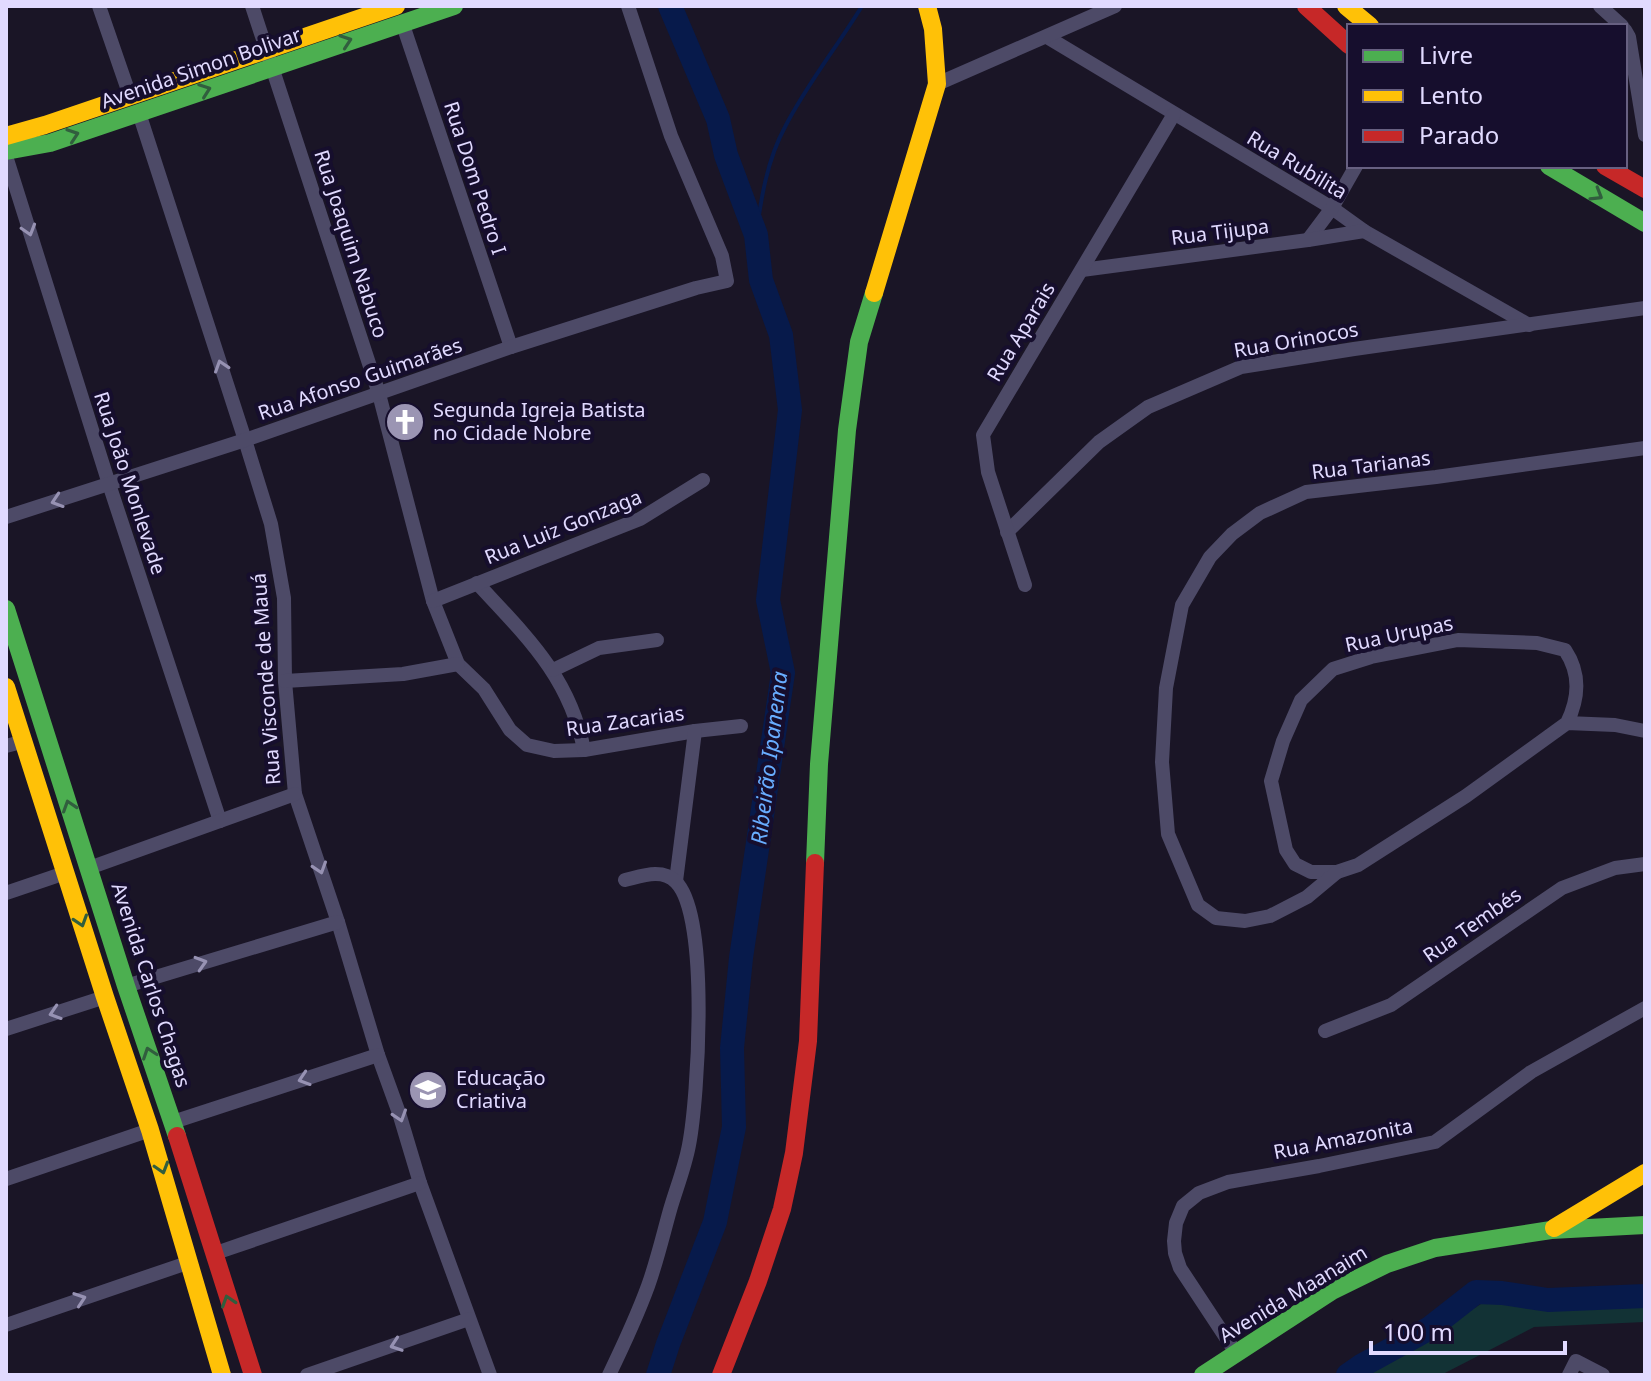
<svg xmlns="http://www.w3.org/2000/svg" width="1651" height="1381" font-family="'Noto Sans',sans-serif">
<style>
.green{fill:#123235}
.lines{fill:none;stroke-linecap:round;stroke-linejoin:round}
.stream{stroke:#071a4b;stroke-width:4}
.river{stroke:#071a4b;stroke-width:24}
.street{stroke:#4d4a67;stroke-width:14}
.fast{stroke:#4caf50;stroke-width:18}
.slow{stroke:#ffc107;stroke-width:18}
.jam{stroke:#c62828;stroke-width:18}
.oneway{stroke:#315e3e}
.oneway2{stroke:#9792b3}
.labels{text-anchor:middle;stroke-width:8;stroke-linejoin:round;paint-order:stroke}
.street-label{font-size:20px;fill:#e1daff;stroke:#160e2d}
.poi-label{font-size:20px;fill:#e1daff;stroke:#160e2d;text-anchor:start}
.water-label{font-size:22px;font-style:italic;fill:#68adff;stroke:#160e2d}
</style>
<rect width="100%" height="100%" fill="#1a1526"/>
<!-- green -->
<polygon class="green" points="1645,1300 1645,1322 1534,1327 1441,1375 1367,1375 1481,1304"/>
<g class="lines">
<!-- stream -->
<path class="stream" d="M 756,235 C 761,199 767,160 785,127 C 807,84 837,47 862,6"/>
<!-- river -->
<g class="river">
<polyline points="658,1375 668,1344 715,1222 734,1127 732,1048 741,958 783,673 768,600 790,410 781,335 761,280 756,235 726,155 718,119 670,6"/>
<polyline points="1348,1375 1361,1366 1430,1328 1476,1292 1502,1293 1548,1300 1645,1296"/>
</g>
<!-- street -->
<g class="street">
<polyline points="99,6 130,96"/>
<polyline points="252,6 379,394 433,601 458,664 484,689 510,730 527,745 554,751 584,750 695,731 741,726"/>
<polyline points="1600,6 1622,26"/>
<polyline points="402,22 511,347"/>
<polyline points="1625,30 1629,37 1645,135"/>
<polyline points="1047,37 1332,208 1364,231 1529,325"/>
<polyline points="937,84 1115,6"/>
<polyline points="139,113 245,440 271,524 284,598 285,681 295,794 338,922 378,1055 399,1113 420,1183 490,1375"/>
<polyline points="6,156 109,484 220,821"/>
<polyline points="1308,240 1332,208 1356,166"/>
<polyline points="1082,270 1308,240 1364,231"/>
<polyline points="6,517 245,440 511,347 696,288 727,281 722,256 671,136 628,6"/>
<polyline points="1007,532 1099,442 1148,407 1241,367 1354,349 1645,308"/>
<path d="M 477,583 C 526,636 570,677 584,750"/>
<polyline points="1025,585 988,472 983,435 1174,114"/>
<polyline points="433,601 640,519 703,480"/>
<polyline points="553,670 599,648 657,640"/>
<polyline points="285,681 403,674 458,664"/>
<path d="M 1567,723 C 1579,698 1581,674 1565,650 L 1537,643 L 1458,640 L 1371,657 L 1333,669 L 1301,700 L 1283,741 L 1271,781 L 1286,850 L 1295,864 L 1311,872 L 1337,872 L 1358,865 L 1466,796 L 1567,723 L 1615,725 L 1645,731"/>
<polyline points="6,746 25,741"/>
<polyline points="89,868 295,794"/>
<polyline points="1337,872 1307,897 1270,916 1245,921 1216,918 1198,905 1168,834 1162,762 1166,688 1182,605 1210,557 1232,534 1260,513 1306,492 1436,477 1645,448"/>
<polyline points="676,881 695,731"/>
<polyline points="6,893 65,873"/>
<polyline points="126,986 338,922"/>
<polyline points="6,1029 105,997"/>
<polyline points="1325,1031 1391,1005 1562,888 1615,868 1645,864"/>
<polyline points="173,1122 378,1055"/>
<polyline points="6,1179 150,1130"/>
<polyline points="213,1254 420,1183"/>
<polyline points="6,1325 190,1262"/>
<polyline points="1236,1353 1180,1268 1175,1253 1174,1241 1176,1223 1183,1206 1199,1193 1228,1182 1319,1166 1435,1142 1531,1072 1645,1008"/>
<polyline points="307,1375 469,1319"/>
<path d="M 609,1375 C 623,1346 637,1316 648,1286 C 657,1261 663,1235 670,1210 C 676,1189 685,1167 689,1145 C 698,1098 710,916 676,882 C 662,868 642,876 625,880"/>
<polyline points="1569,1375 1576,1361 1603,1375"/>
</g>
<!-- fast -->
<g class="fast">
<polyline points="6,151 50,143 454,6"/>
<polyline points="1549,166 1645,223"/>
<polyline points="6,609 126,986 177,1136"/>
<polyline points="815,863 819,764 847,430 859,342 874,293"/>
<polyline points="1203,1375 1332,1291 1387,1264 1435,1248 1551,1230 1645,1225"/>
</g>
<!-- slow -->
<g class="slow">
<polyline points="1346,6 1370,26"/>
<polyline points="6,136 45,125 396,6"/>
<polyline points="874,293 937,84 933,29 927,6"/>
<polyline points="6,687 105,997 150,1130 222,1375"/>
<polyline points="1554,1228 1645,1173"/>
</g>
<!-- jam -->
<g class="jam">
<polyline points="1306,6 1349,45"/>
<polyline points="1605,166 1645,189"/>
<polyline points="177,1136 253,1375"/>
<polyline points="721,1375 758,1281 782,1209 794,1153 808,1041 815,863"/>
</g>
</g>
<!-- one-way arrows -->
<defs><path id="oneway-chevron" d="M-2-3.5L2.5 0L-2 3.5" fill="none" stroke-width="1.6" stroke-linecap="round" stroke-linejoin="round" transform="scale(2)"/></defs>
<g class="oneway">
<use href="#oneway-chevron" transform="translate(346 41) rotate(-19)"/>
<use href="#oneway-chevron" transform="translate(205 90) rotate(-20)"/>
<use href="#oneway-chevron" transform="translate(73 135) rotate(-19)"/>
<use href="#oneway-chevron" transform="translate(1597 195) rotate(31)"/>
<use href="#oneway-chevron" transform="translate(69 806) rotate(-108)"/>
<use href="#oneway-chevron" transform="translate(81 921) rotate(72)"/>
<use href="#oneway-chevron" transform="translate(149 1053) rotate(-109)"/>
<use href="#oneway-chevron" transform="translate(162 1168) rotate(73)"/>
<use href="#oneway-chevron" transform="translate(228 1301) rotate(-108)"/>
</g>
<g class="oneway2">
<use href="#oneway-chevron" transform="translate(29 230) rotate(73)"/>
<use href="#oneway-chevron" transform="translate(221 366) rotate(-108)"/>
<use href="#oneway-chevron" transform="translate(57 501) rotate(162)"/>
<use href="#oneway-chevron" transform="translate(320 868) rotate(72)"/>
<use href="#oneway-chevron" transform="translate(201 963) rotate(-17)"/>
<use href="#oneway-chevron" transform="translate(55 1013) rotate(162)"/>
<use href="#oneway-chevron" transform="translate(304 1079) rotate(162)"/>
<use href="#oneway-chevron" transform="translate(400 1116) rotate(72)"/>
<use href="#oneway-chevron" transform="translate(80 1299) rotate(-19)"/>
<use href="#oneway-chevron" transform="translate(396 1345) rotate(161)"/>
</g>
<!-- icons -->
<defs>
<g id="church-disc" transform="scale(2)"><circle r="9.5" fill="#9b95b3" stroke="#160e2d"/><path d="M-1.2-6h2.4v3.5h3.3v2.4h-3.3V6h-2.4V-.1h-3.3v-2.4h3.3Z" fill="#fff"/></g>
<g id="school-disc" transform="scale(2)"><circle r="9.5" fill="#9b95b3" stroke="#160e2d"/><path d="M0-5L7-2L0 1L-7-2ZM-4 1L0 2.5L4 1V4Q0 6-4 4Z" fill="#fff"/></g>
</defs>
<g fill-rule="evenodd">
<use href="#church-disc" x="405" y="422"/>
<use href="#school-disc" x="428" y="1090"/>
</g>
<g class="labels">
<!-- street labels -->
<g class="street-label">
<text transform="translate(201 68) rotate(-19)" y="7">Avenida Simon Bolivar</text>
<text transform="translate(1297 165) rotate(31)" y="7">Rua Rubilita</text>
<text transform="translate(475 178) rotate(72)" y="7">Rua Dom Pedro I</text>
<text transform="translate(1220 232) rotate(-7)" y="7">Rua Tijupa</text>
<text transform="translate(351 244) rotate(72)" y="7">Rua Joaquim Nabuco</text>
<text transform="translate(1021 332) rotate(-59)" y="7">Rua Aparais</text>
<text transform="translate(1296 340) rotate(-10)" y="7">Rua Orinocos</text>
<text transform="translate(360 379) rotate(-19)" y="7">Rua Afonso Guimarães</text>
<text transform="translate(1371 465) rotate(-7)" y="7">Rua Tarianas</text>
<text transform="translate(130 483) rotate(72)" y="7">Rua João Monlevade</text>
<text transform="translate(563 527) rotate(-22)" y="7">Rua Luiz Gonzaga</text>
<text transform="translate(1399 634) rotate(-12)" y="7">Rua Urupas</text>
<text transform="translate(266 679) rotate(-94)" y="7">Rua Visconde de Mauá</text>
<text transform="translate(625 721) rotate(-8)" y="7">Rua Zacarias</text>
<text transform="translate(1472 925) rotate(-35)" y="7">Rua Tembés</text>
<text transform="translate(151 985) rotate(72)" y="7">Avenida Carlos Chagas</text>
<text transform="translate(1343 1139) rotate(-11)" y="7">Rua Amazonita</text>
<text transform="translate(1293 1294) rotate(-31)" y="7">Avenida Maanaim</text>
</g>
<!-- poi labels -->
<g class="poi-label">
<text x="433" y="417">Segunda Igreja Batista<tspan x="433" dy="23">no Cidade Nobre</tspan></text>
<text x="456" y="1085">Educação<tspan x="456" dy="23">Criativa</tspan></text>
</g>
<!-- water labels -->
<g class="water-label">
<text transform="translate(769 758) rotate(-83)" y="8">Ribeirão Ipanema</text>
</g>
</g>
<!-- border -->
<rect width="1651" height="1381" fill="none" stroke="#e1daff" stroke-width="16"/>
<!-- legend -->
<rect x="1347" y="24" width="280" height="144" fill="#160e2d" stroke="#676081" stroke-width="2"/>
<rect x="1363" y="50" width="40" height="12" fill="#4caf50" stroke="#676081" stroke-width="2"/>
<text x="1419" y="64" font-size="24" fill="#e1daff">Livre</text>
<rect x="1363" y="90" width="40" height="12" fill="#ffc107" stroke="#676081" stroke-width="2"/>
<text x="1419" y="104" font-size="24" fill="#e1daff">Lento</text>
<rect x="1363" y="130" width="40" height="12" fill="#c62828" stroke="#676081" stroke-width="2"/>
<text x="1419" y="144" font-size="24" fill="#e1daff">Parado</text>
<!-- scale -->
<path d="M1371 1341v12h194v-12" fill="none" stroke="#e1daff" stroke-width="4"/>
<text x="1383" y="1341" font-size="24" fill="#e1daff" stroke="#160e2d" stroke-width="6" paint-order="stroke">100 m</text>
</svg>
